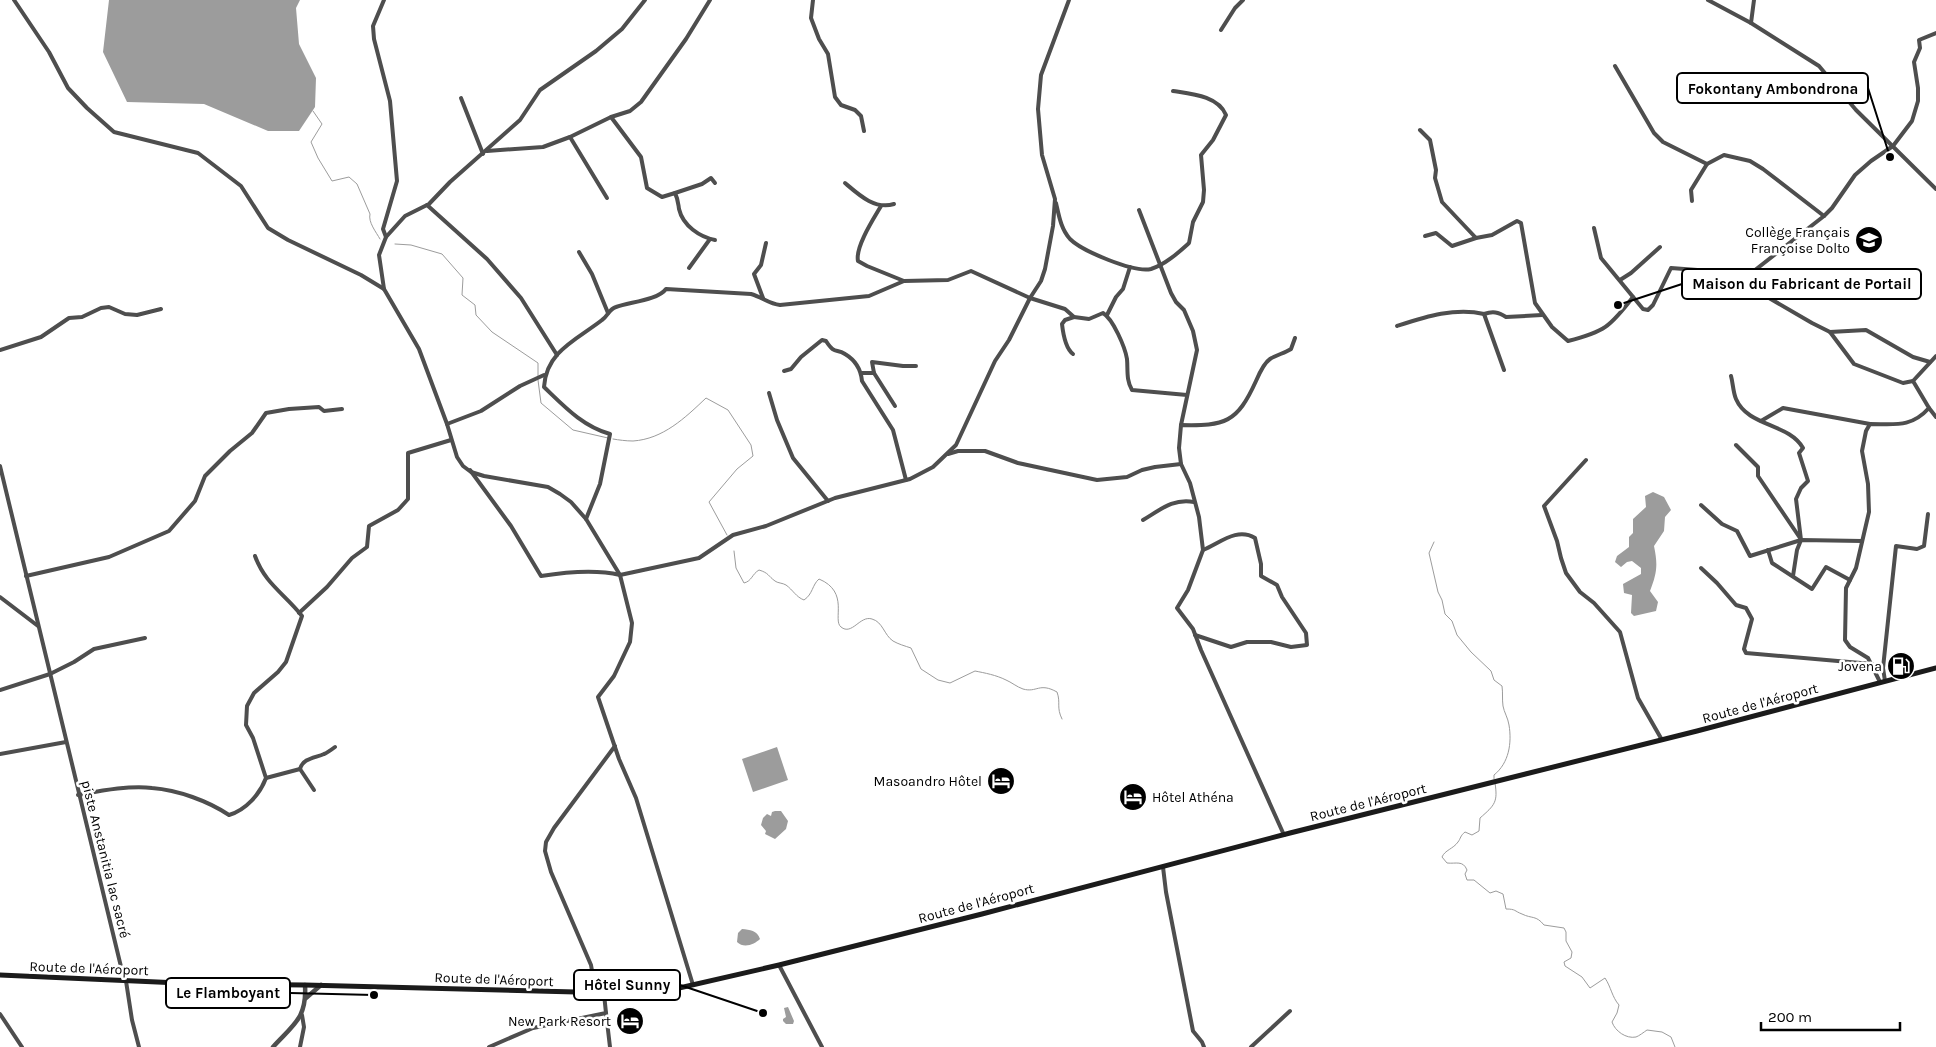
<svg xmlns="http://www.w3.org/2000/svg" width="1936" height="1047" font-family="Karla,sans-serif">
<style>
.water{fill:#9c9c9c}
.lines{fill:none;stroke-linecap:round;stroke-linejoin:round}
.stream{stroke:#9c9c9c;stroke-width:1}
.minor{stroke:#4e4e4e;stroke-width:4}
.tertiary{stroke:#4e4e4e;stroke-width:4.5}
.secondary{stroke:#1b1b1b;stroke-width:5}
.labels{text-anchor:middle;stroke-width:5;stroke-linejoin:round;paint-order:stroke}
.poi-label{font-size:14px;fill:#000;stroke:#fff;text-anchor:end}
.street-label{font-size:14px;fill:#000;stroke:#fff}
.leader{fill:none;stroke:#000;stroke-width:2}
.callout-dot{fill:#000;stroke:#fff;stroke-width:2}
.callout{fill:#fff;stroke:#000;stroke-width:2}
.callout-label{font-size:15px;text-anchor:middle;font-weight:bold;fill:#000}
</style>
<rect width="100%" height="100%" fill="#fff"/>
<!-- water -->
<g class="water">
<polygon points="109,0 300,0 296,8 299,44 316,78 315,107 299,131 268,131 204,104 127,102 103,52"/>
<path d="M 1653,492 L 1664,497 L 1671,510 L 1665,517 L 1664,531 L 1654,546 C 1658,565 1657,573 1650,591 L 1658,602 L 1656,611 L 1634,616 L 1631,613 L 1632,595 L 1624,593 L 1623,584 L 1641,574 L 1641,568 L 1632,561 L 1627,562 L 1621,567 L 1615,562 L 1617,556 L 1629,547 L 1629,537 L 1633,533 L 1633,519 L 1646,507 L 1645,496 Z"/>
<polygon points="777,747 788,780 753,792 742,759"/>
<polygon points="775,811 781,811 788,821 786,829 775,839 765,834 766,831 761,825 763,818 767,814 771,816 772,812"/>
<path d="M 742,929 C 750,930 757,930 760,939 C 755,944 744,949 737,942 L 738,933 Z"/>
<polygon points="788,1007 794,1021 793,1024 786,1024 783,1021 783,1019 786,1017 784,1008"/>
</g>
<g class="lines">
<!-- stream -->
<g class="stream">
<path d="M 313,111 L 322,124 L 311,142 L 318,158 L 332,181 L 349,177 L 357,184 L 370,214 C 368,222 376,232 380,239"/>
<polyline points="395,244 411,245 442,254 463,278 462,295 475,305 476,315 492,332 538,363 538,376"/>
<polyline points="538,380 541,403 573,430 608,438"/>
<path d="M 613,439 C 619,440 626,441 633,441 C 663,439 685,418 706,398 L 728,410 L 751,445 L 753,456 L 737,469 L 709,502 L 727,535"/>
<path d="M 1434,542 L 1429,553 L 1438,592 L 1442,600 L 1445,614 L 1452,621 L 1457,635 L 1471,652 L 1491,671 L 1494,680 L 1502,686 C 1503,693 1502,699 1503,706 C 1504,712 1508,718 1509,725 C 1512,743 1509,763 1494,775 L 1494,779"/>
<path d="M 734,551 L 736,568 L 744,583 C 752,581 752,574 759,570 C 769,573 768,576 775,581 C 777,583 783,583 786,585 C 793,590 796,597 804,600 C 813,594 812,585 819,579 C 850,592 832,620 841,627 C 852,636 860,615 872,619 C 883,622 884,635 893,641 C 898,644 905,646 911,648 L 921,669 L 938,680 L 950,683 L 975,671 C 985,673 996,675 1006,680 C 1011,682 1017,687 1023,689 C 1037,693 1039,682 1057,692 C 1061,703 1056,707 1062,719"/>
<path d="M 1495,783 C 1498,802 1495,805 1480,818 L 1479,831 L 1472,835 L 1465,832 C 1460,836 1461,838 1458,842 C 1453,849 1445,850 1442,857 L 1447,863 C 1456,864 1463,860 1467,870 L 1465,874 L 1467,880 L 1474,880 L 1490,893 L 1496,891 L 1503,894 L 1506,909 C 1516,909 1514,911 1522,914 C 1532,919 1536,915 1544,925 L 1564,928 L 1566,932 L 1566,941 L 1572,952 L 1571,958 L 1564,962 L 1565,966 L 1582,977 L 1590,988 L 1605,978 C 1611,987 1612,997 1619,1005 L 1617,1013 L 1612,1022 C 1615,1031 1626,1039 1636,1037 C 1639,1036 1644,1032 1647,1030 L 1662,1032 L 1671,1037 L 1675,1047"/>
</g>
<!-- minor -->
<g class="minor">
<polyline points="14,0 49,52 68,88 87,108 114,132 198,153 241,186 268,228 288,240 361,275 384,289"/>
<polyline points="384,0 373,26 374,39 390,101 397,181 383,229 386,237 379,255 384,289 419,349 447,424 457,457 463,466 471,472 484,476 548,487 560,494 571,502 586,519 620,575 632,623 630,642 614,676 598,697 619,759 636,798 693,985"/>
<polyline points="813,0 811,18 819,39 828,54 835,97 841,105 855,110 861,116 864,131"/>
<polyline points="1708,0 1751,23 1819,66 1856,110 1936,189"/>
<polyline points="1751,23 1754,0"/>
<polyline points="1221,30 1235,8 1243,0"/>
<polyline points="1615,66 1654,133 1663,142 1707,164 1724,155 1750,161 1763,169 1824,216"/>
<polyline points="461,98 483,154"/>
<path d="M 611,117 L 641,157 L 647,188 L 662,197 L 675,193 C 678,199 678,202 679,209 C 683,226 700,237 715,240"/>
<path d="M 1420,130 L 1430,140 L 1436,170 L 1435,178 L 1442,202 L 1476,238 L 1492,235 L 1517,221 L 1521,223 L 1535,303 L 1552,327 L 1568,341 C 1604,332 1610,327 1633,297"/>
<polyline points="570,137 607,198"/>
<polyline points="487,151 543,147 570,137 611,117 630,111 641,102 686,39 710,0"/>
<path d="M 845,183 C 859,195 875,210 894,204"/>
<polyline points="675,193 702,184 711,178 715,183"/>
<polyline points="1692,201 1691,190 1707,164"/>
<path d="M 1056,203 C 1059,216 1061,229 1070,239 C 1082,251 1134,273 1151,269 C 1165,265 1179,252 1189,243 L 1193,222 L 1203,202 L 1204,190 L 1201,155 L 1213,140 L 1226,115 C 1218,96 1192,94 1173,91"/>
<polyline points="427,205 487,259 521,298 557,355"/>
<path d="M 881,206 C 874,218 855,247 858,261 L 867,266 L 904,281"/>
<polyline points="1139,210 1171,293 1176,302 1184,310 1193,331 1197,350 1181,425"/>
<polyline points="1594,228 1601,258 1643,309 1648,310 1653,305 1671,268 1750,274 1769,298 1812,323 1830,332 1866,330 1913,357 1930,362"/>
<polyline points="1425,236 1436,233 1452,246 1476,238"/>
<polyline points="386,237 405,216 429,204 450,182 520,120 540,90 596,51 622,29 645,0"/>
<polyline points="579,252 592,274 608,313"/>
<polyline points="689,268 710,239"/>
<polyline points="1750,274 1824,216 1832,208 1855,175 1871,161 1893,146 1912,121 1918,101 1918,88 1914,62 1920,48 1919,40 1936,33"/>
<polyline points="1620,280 1631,273 1660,247"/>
<polyline points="763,298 754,274 761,265 766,243"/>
<polyline points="1107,315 1116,297 1123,289 1130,267"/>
<path d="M 1397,326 C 1425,317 1455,307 1484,314"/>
<polyline points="1830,332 1854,364 1903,383 1913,381"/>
<polyline points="0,350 41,337 69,318 82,317 101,308 109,307 125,314 137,315 161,309"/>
<path d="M 1073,354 C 1065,348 1063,333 1062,324 L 1065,320 L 1074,317"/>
<path d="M 1504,370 L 1484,314 C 1493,311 1498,312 1506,317 L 1542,315"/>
<path d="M 784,371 L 791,369 L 801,357 L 822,340 L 826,341 C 835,355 836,348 845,354 C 855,360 861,370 862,381 L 893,430 L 906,480"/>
<polyline points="861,373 874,373"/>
<path d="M 1731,376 C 1733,383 1733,392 1736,399 C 1748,427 1789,423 1803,448 L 1799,453 L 1808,481 L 1801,488 L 1796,499 L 1801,540 L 1797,550 L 1793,576"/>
<polyline points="769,393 777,420 793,458 828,501"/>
<polyline points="895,406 874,373 872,362 903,366 916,366"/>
<polyline points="1929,408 1936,417"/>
<polyline points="1761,421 1783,408 1870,424"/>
<polyline points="447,424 481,411 520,386 544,375"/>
<polyline points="1736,445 1758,467 1758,476 1800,538"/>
<polyline points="948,454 958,451 985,451 1018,463 1097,480 1127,477 1142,470 1155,467 1181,464"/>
<polyline points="1586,460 1544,506 1557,541 1561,558 1566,573 1580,592 1594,603 1620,632 1638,698 1662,740"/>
<polyline points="0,466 123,975 126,981 132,1020 139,1047"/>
<path d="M 470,470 L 511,526 L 541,576 C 566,572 595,569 620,575 L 699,558 L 733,535 L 766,526 L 835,498 L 910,479 L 933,467 L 956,445 L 995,361 L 1009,340 L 1030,298 L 1041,281 L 1045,269 L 1053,226 L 1055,199 L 1042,155 L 1038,109 L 1041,75 L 1069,0"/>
<polyline points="1701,505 1722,524 1737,531 1750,556 1801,540 1862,541"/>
<path d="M 586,519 L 600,484 L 610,434 C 582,426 564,406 544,387 C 546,351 578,339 602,320 C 608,316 609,309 616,307 C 630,302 658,300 666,289 L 751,294 C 762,297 769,304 780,305 L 869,296 L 904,281 L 948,280 L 971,271 L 1030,298 L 1065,309 L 1074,317 L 1089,319 L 1103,313 C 1113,319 1125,347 1127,359 C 1128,370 1126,380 1132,390 L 1187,395"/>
<path d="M 1143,520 C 1160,510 1173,498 1194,502"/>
<polyline points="1768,550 1772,563 1812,589 1826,567 1850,580"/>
<polyline points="1701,568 1717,583 1736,605 1746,608 1752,619 1744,649 1746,653 1872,664"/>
<polyline points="26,576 109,557 169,531 195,501 205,476 230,451 252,433 266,413 289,409 319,407 324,411 342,409"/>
<polyline points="0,597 38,626"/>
<polyline points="299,613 327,587 352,558 367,547 369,526 398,510 408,499 408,453 451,440"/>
<path d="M 1195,635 L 1231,647 L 1247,642 L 1271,642 L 1291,647 L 1307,645 L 1306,633 L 1282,597 L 1277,585 L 1261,576 L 1261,564 L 1255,538 C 1237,527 1220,543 1203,550"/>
<polyline points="1885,681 1883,668 1896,546 1917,549 1924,546 1928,514"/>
<path d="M 1880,682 L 1868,658 L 1850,647 L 1845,640 L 1846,588 L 1856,568 L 1869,512 L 1868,484 L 1862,451 L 1866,431 L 1870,424 C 1895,424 1911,428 1929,408 L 1913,381 L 1936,356"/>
<polyline points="0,690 50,674 74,662 94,649 145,638"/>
<polyline points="0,754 66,742"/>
<path d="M 300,769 C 303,758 315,758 324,754 C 327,753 331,750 335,747"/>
<polyline points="266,778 300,769 314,790"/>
<path d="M 78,795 C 100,791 130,785 152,788 C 178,790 208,801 229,815 C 246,810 260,794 266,778 L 253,738 L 246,725 L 247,706 L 254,693 L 278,672 L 286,662 L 302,616 C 285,594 265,584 255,556"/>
<path d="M 1284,835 L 1201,650 L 1193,629 L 1177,608 L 1188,590 L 1203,550 L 1199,517 L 1190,483 L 1181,464 L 1179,448 L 1181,425 C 1225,426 1237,423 1256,381 C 1259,374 1264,363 1270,359 C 1276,355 1285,353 1291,349 L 1295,338"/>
<polyline points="1163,867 1166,892 1193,1031 1202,1042 1204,1047"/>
<polyline points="779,965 822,1047"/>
<polyline points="596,993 591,965 551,872 545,851 546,842 554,828 615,746"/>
<polyline points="606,1013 610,1047"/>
<polyline points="0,1014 22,1047"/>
<polyline points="300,1047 304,1027 302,1015"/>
<polyline points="489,1047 533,1028 606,1013 604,994"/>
<polyline points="1251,1047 1290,1011"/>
</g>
<!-- tertiary -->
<g class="tertiary">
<polyline points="306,998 321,985"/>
<path d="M 273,1047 C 294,1024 307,1018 305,985"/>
</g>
<!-- secondary -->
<polyline class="secondary" points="0,975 202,984 305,985 653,994 779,965 982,914 1290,833 1697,731 1936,668"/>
</g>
<!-- icons -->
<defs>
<g id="school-disc" transform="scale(1.4375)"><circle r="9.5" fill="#000" stroke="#fff"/><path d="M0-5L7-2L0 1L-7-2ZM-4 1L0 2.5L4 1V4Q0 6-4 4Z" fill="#fff"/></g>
<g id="fuel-disc" transform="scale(1.4375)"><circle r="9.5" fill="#000" stroke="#fff"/><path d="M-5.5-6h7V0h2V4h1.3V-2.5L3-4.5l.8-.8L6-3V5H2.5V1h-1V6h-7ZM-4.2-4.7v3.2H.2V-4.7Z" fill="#fff"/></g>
<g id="hotel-disc" transform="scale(1.4375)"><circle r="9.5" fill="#000" stroke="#fff"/><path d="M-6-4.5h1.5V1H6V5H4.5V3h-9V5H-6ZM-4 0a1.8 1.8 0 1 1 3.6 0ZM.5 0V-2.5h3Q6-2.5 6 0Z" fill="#fff"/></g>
</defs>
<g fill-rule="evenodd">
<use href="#school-disc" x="1869" y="240"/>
<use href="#fuel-disc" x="1901" y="666"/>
<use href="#hotel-disc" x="1001" y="781"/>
<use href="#hotel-disc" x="1133" y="797"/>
<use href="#hotel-disc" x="630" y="1021"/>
</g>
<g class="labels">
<!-- poi labels -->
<g class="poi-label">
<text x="1850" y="237">Collège Français<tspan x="1850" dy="16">Françoise Dolto</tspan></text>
<text x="1882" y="671">Jovena</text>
<text x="982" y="786">Masoandro Hôtel</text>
<text x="1152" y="802" text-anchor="start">Hôtel Athéna</text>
<text x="611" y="1026">New Park Resort</text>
</g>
<!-- street labels -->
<g class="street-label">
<text transform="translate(1760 703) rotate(-15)" y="5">Route de l'Aéroport</text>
<text transform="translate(1368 802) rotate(-14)" y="5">Route de l'Aéroport</text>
<text transform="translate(106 859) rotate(76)" y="5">piste Anstanitia lac sacré</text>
<text transform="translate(976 903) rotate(-15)" y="5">Route de l'Aéroport</text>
<text transform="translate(89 968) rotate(2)" y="5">Route de l'Aéroport</text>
<text transform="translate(494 979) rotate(2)" y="5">Route de l'Aéroport</text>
</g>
</g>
<!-- callouts -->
<path class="leader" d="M1890 157L1868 88M1618 305L1682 284M763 1013L680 985M374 995L290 993"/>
<g class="callout-dot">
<circle cx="1890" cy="157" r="5"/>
<circle cx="1618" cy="305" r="5"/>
<circle cx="763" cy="1013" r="5"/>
<circle cx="374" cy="995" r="5"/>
</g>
<g class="callout">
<rect x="1677" y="73" width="191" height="30" rx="5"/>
<rect x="1682" y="269" width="239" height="30" rx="5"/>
<rect x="574" y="970" width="106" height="30" rx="5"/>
<rect x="166" y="978" width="124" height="30" rx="5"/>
</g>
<g class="callout-label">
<text x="1773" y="94">Fokontany Ambondrona</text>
<text x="1802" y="289">Maison du Fabricant de Portail</text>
<text x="627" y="990">Hôtel Sunny</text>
<text x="228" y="998">Le Flamboyant</text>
</g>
<!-- scale -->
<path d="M1761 1022v8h139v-8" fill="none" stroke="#000000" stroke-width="2.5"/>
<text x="1768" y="1022" font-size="15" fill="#000000" stroke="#ffffff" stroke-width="4" paint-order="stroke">200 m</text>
</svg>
